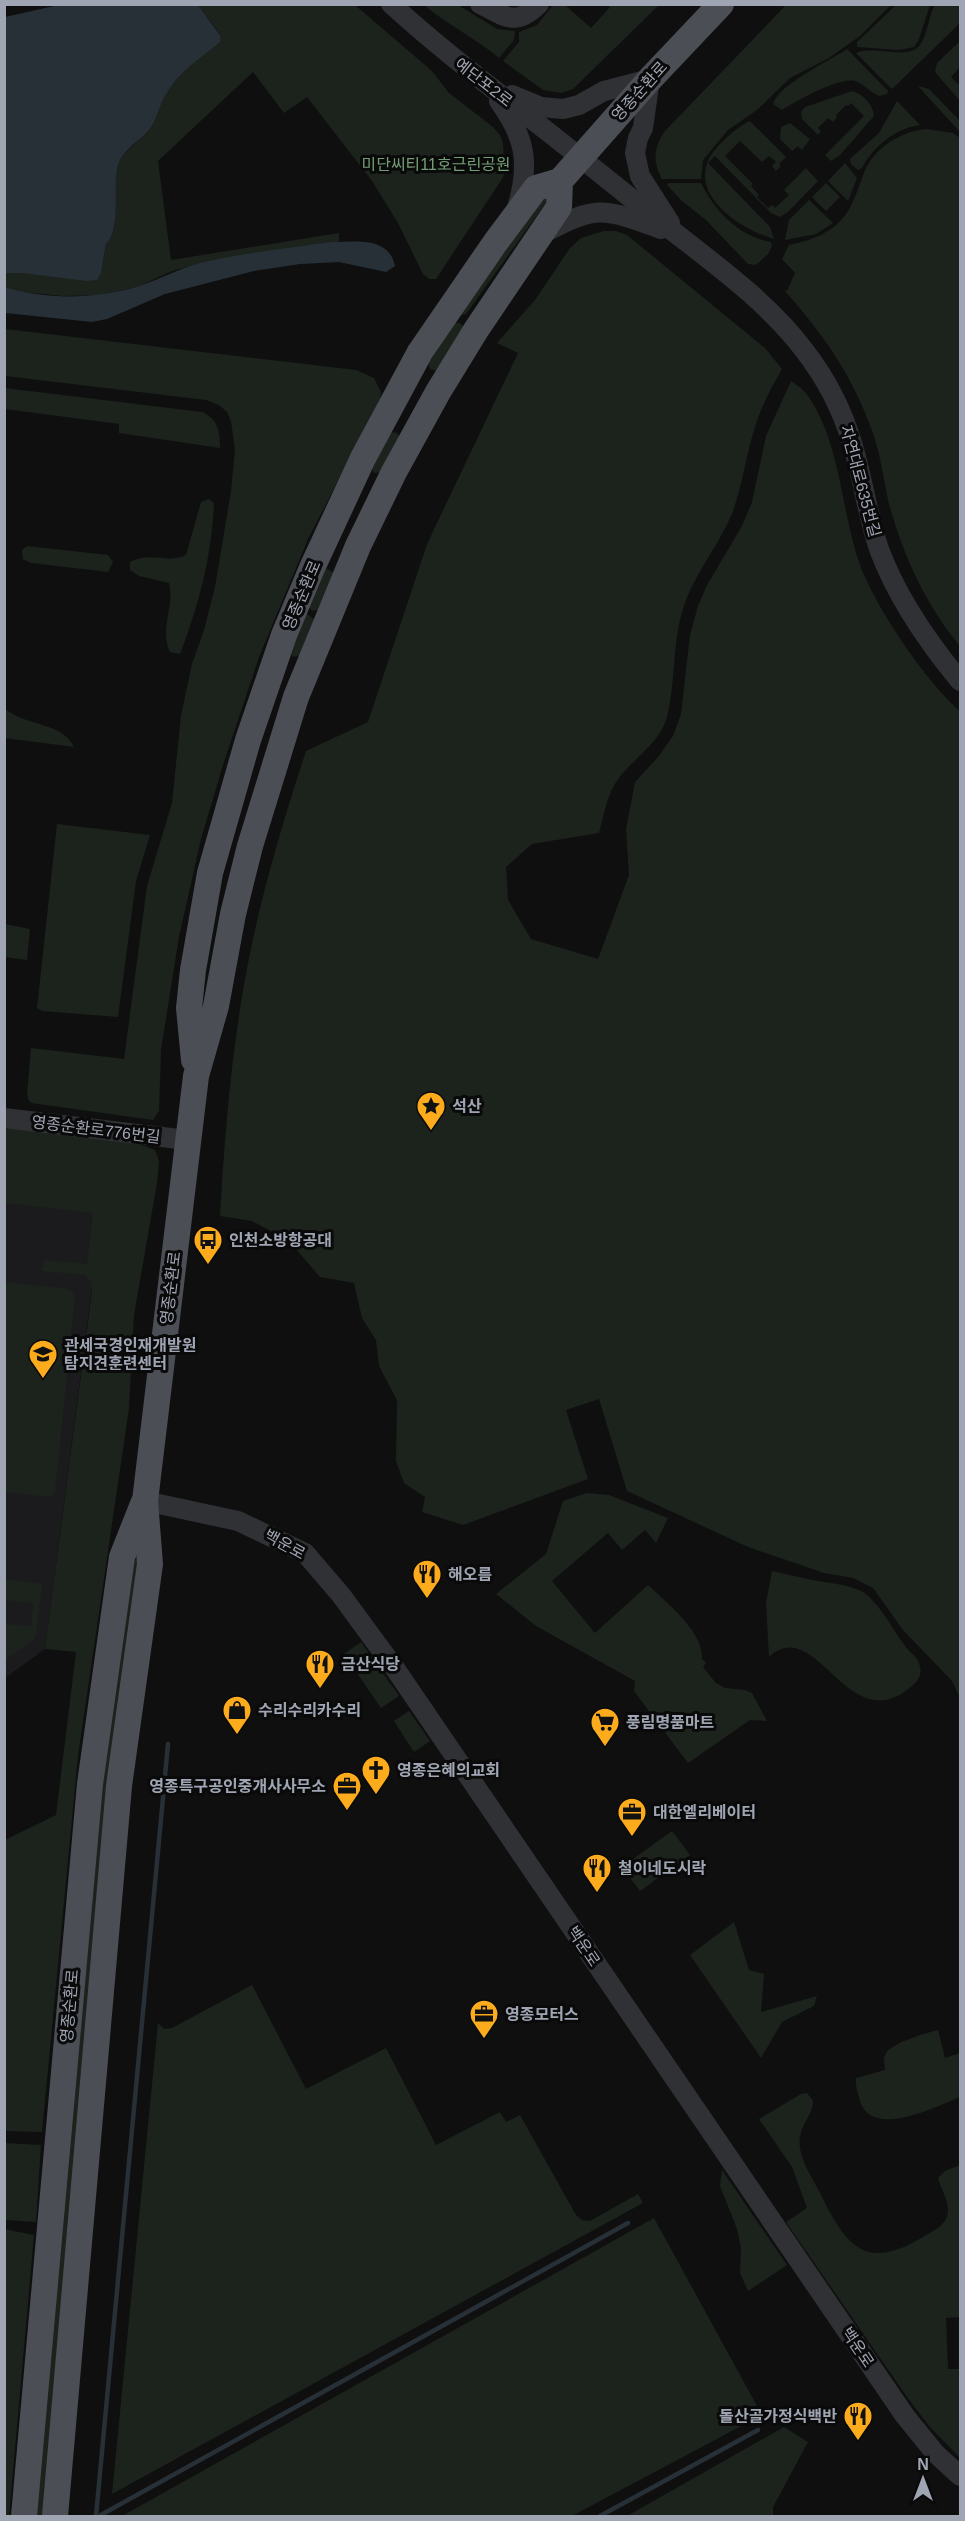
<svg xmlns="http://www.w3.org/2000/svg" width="965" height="2521" font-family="Arial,'Noto Sans KR',sans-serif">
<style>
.built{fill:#1b1b1d}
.green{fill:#1b231c}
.water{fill:#273036}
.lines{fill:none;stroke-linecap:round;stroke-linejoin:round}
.stream{stroke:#273036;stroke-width:4.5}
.minor{stroke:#303135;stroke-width:20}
.major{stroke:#4c4e55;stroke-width:26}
.labels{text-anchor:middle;stroke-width:6;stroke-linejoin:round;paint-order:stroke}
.street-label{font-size:16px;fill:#9fa5b2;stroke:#0a0a0b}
.park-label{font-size:16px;fill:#749f76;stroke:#0a0a0b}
.poi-label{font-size:16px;font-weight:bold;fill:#9fa5b2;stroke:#0a0a0b;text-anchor:start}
</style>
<rect width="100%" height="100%" fill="#0f0f10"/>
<!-- built -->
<polygon class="built" points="5,1182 104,1194 45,1649 5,1678"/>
<!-- green -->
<g class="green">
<path d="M 198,5 L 355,5 L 432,71 L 449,93 L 493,127 L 500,135 L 503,144 L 505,172 L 502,179 L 436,279 L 429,279 L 423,274 L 398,223 L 372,181 L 307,97 L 284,113 L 253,72 L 158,161 L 171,260 L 339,233 L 339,242 L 202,263 L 172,271 L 137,287 L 101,295 L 63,296 L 22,292 L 5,287 L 4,273 L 101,273 L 106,244 C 124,229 108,186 118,164 C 125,149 139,142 149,130 C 158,119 159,104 167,93 C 179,71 202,58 220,42 L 220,34 Z"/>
<path d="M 424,5 L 458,5 L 497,29 L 515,31 L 514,40 L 499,58 C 475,38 448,25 424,5 Z"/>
<polygon points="553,5 565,5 591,28 610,7 608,5 659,5 573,89 561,93 543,90 503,61 519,42 519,32 537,25"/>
<path d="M 786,5 L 891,5 L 860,36 L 829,58 L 790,78 L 757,110 L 728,130 L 703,160 L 701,179 L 662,179 C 652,162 654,146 665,131 Z"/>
<polygon points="896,5 930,5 919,39 914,47 899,50 857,47 857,42"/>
<path d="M 935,5 L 960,5 L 960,23 L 892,89 L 856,53 C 875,45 908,61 920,45 C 928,34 928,17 935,5 Z"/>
<polygon points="960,41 960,67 951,77 960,86 960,101 935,72 937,63"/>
<path d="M 847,49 L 888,91 L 887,94 L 879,96 C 870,92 864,84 855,81 C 839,77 796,101 782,110 L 773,104 C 778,85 829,61 847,49 Z"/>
<polygon points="918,86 929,89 960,121 960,132"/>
<path d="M 852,91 C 863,94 873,104 874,116 L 840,155 L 831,161 L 825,155 L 864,116 L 851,103 L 848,106 L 846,105 L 836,115 L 837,117 L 833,122 L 828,118 L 818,128 L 821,131 L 818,135 L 802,119 L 801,112 L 805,107 Z"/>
<path d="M 897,101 L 920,125 C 894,129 874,146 862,168 L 858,170 L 851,164 L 850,159 L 879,133 Z"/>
<path d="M 750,121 L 786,157 L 779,164 L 781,166 L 776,171 L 772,166 L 776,162 L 769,156 L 762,162 L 740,141 L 725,156 L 753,184 L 751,186 L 759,195 L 757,197 L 768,208 L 772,205 L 775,208 L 789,195 L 784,190 L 806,168 L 818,181 L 788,212 L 780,217 L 771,213 L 715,156 L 708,163 L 770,227 L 774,239 C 733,227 678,186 720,144 C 729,135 739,126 750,121 Z"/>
<polygon points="790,123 810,139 802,150 798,146 792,151 780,139 781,127"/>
<path d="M 926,129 L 953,133 L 960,138 L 960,646 C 925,604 902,553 888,500 C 883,476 880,451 871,428 C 851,373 823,334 784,290 L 787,291 L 795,273 L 782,259 L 789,245 C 812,240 834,233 848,211 C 856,198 860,182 866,168 C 877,146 903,131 926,129 Z"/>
<polygon points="845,163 857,178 848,201 828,181"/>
<path d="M 669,183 L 701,183 C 715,211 738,236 771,242 L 772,246 L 768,254 L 756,265 L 748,264 L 706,220 L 682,201 L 667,185 Z"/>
<polygon points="826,183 840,197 826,211 812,197"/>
<polygon points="543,192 550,197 466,314 462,315 460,313"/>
<polygon points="809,200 833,223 816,234 785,240 789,220"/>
<path d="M 604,231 L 616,231 L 627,235 L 765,348 L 782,369 C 772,387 761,406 755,427 C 746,455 743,483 733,511 C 720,545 694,573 683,609 C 672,644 676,682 667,717 C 660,743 634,758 619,778 C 607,793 604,815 599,833 L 532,844 L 506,867 L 508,900 L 531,939 L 598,959 L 629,875 L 626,829 L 635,782 L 658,757 L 673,736 L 681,714 L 690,635 L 698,606 L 707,585 L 742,526 L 752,502 L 766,436 L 791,381 C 797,385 804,390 808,396 C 841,443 841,512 860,565 C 876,608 926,682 960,711 L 960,1698 L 952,1681 L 903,1630 L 873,1588 L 853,1578 L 824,1573 L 748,1547 L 627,1491 L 599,1399 L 566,1410 L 588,1479 L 463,1525 L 422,1512 L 425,1497 L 404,1483 L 396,1461 L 397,1400 L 379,1366 L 376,1340 L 362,1318 L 354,1283 L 320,1277 L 289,1241 L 252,1221 L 220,1216 C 225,1130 232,1043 249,958 C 263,888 284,818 306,751 L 368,722 L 427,544 L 518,353 L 497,343 L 535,300 L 570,248 L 581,238 Z"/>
<polygon points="454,323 460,323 464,327 438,371 430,369 428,361"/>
<polygon points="5,329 356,370 374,378 381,392 380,399 308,539 259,657 224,762 201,839 179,937 161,1050 159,1111 153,1120 31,1103 28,1099 27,1094 31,1048 124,1059 147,886 172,803 181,715 192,664 204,630 215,587 231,491 235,450 231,421 227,412 219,405 206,400 5,376"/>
<path d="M 5,388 L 202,412 C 218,419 220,431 220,448 L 119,433 L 119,424 L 5,409 Z"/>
<polygon points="390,432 397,433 400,437 383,472 374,473 371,467"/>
<path d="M 209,499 L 214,503 C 212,555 199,605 180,654 L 170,652 C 159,629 175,606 169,583 L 139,576 L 130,570 L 130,562 C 149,551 168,564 186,555 L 201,502 Z"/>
<polygon points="27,546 108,555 113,562 108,572 31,563 23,559 22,550"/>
<polygon points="326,568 334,573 321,609 312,611 308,606 323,569"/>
<polygon points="307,614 314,619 302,655 293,657 289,652 304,615"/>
<path d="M 4,708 C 26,727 61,721 74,747 L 5,738 Z"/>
<polygon points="57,824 150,835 136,881 118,1017 42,1011 37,1008"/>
<polygon points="5,924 30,929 27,960 5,957"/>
<polygon points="5,1128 136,1143 155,1150 159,1161 157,1183 134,1315 129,1408 78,1756 42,2132 5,2131 5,1840 56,1815 76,1652 45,1649 92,1291 90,1281 85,1275 42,1271 44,1260 87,1264 93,1213 6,1203 5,1210"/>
<polygon points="5,1282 69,1289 75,1296 55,1491 52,1496 48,1497 5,1492"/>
<path d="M 587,1493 L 609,1495 L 668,1518 L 656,1543 L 645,1530 L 622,1550 L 608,1533 L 552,1581 L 595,1633 L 648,1585 C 666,1602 704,1632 702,1659 L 706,1663 L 703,1667 L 716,1683 L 725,1688 L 745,1690 L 752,1693 L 767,1721 L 750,1720 L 688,1763 L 634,1691 L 635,1681 L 536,1626 L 496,1594 L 546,1554 L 563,1501 Z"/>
<polygon points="134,1560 138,1560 48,2516 31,2516 101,1740"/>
<path d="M 772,1571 C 785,1574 799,1577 812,1580 C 829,1583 846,1584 861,1591 C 865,1593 870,1597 872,1600 C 887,1615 896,1636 910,1652 C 915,1656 919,1660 920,1667 C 922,1673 919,1679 915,1683 C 849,1747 818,1612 769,1657 L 766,1603 Z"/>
<polygon points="5,1579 42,1584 36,1635 34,1640 5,1660 5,1624 31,1626 33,1603 5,1600"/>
<polygon points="361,1642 399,1696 381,1708 344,1654"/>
<polygon points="409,1711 430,1741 414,1752 394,1721"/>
<polygon points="672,1831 690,1855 640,1891 622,1867"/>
<polygon points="734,1922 749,1970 764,1974 761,2012 817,1996 814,2006 782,2022 761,2058 690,1955"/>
<polygon points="252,1985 306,2089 386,2048 436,2145 500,2112 506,2122 520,2115 576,2215 582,2220 590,2221 638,2194 643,2203 112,2494 158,2023 164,2029 172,2028"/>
<path d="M 938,2030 L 945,2058 L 960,2053 L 960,2097 C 937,2106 872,2140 860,2101 C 858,2093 855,2086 856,2078 L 885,2070 C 885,2065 883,2060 885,2055 C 890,2043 926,2033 938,2030 Z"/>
<path d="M 807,2093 L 813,2101 C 812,2119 797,2126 800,2148 C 802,2163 813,2179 820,2193 C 846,2246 865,2272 923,2237 C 933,2231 947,2225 948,2212 C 949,2201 941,2189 938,2178 L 945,2171 L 960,2165 L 960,2317 L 946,2318 L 948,2369 L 960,2369 L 960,2458 L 929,2426 L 907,2397 L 786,2222 L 807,2208 L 792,2167 L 759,2119 L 801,2094 Z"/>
<polygon points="4,2143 41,2145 36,2222 5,2220"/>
<polygon points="722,2170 787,2265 748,2291 740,2273 741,2248 737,2229 720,2186"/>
<polygon points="654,2218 762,2415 572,2516 122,2516"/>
<polygon points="4,2229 34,2235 9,2516 4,2516"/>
<polygon points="784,2427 808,2442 773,2507 773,2516 627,2516"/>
</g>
<!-- water -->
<g class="water">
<path d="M 63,4 L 198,5 L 220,35 L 220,42 C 202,58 179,71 167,93 C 159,104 158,119 149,130 C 138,143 121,150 117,169 C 113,189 121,232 106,244 L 101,273 L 97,280 L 87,281 L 22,273 L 5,273 L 5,17 Z"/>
<path d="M 332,242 C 355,242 389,236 395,266 L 386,272 L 339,262 L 300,264 L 254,271 L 165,294 L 107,319 L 92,322 L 5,313 L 5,287 C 46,300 94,299 136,287 C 158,280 178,269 200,263 C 243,253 288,248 332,242 Z"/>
</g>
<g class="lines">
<!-- stream -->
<g class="stream">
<polyline points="96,2516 168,1744"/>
<polyline points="99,2516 628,2223"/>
<polyline points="600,2516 758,2430"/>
</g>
<!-- minor -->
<g class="minor">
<path d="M 391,4 C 439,48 492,88 543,128 C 584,160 624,193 665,225 C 713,263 767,301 804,350 C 825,377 842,409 852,443 C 863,478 867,514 879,549 C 897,598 927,641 960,681"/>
<path d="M 480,4 C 505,16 515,28 539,4"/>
<polyline points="512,95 541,107 563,109 579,105 604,91 650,79 643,128 638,138 635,153 640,176 670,223"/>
<path d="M 499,101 C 526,138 530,164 517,208"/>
<path d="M 542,234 C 599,204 602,208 661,229"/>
<polyline points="4,1118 187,1140"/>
<polyline points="145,1501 238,1521 305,1553 341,1595 396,1670 905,2416 935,2453 960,2476"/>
</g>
<!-- major -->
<g class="major">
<polyline points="194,1060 189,1008 193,970 210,873 248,740 284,635 312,568 363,458 420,352 495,243 536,188 560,181"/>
<polyline points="24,2516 90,1784 122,1557 143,1504"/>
<polyline points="55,2516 119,1786 150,1564 145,1501 196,1076 216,1006 233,914 250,846 296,697 358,546 394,472 438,392 476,330 559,207 560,181 650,79 721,4"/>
</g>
</g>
<!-- icons -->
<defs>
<g id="sight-pin" transform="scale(1.5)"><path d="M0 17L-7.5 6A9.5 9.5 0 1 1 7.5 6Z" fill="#fbab1c" stroke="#0a0a0b"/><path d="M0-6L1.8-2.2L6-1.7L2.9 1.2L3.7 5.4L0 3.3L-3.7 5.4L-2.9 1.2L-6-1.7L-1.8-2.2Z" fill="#111"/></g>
<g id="bus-pin" transform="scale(1.5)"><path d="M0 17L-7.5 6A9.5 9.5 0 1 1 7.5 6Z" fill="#fbab1c" stroke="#0a0a0b"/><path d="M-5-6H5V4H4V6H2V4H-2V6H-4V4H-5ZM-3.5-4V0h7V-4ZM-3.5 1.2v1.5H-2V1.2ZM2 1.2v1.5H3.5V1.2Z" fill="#111"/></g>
<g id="university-pin" transform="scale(1.5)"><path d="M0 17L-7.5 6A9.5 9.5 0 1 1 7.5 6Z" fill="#fbab1c" stroke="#0a0a0b"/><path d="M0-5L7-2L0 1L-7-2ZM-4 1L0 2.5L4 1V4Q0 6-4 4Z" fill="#111"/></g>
<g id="restaurant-pin" transform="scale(1.5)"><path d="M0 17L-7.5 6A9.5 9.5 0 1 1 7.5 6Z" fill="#fbab1c" stroke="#0a0a0b"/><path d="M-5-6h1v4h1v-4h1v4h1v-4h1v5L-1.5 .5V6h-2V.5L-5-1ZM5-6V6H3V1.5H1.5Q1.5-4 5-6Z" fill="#111"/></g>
<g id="shop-pin" transform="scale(1.5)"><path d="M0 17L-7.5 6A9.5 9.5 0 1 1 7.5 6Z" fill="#fbab1c" stroke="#0a0a0b"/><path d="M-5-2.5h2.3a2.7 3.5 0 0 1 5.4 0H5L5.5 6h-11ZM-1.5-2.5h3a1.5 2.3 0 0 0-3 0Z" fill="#111"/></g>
<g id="supermarket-pin" transform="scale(1.5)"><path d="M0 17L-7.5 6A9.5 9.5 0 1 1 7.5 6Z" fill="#fbab1c" stroke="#0a0a0b"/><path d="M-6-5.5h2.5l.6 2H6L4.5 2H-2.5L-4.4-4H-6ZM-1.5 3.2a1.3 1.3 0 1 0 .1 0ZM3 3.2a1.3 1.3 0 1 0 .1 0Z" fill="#111"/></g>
<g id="church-pin" transform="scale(1.5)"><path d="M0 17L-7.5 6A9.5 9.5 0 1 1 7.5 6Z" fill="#fbab1c" stroke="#0a0a0b"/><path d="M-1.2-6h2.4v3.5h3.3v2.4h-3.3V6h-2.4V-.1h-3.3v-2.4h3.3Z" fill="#111"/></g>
<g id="office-pin" transform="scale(1.5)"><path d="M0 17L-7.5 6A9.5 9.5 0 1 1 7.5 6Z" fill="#fbab1c" stroke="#0a0a0b"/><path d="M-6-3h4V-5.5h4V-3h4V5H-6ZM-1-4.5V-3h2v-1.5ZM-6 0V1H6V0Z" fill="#111"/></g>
</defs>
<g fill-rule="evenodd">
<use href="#sight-pin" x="431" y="1106"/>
<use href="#bus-pin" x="208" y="1240"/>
<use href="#university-pin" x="43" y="1354"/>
<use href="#restaurant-pin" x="427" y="1574"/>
<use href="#restaurant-pin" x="320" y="1664"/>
<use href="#shop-pin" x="237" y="1710"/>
<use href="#supermarket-pin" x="605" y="1722"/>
<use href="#church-pin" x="376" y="1770"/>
<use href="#office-pin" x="347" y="1786"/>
<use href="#office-pin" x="632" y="1812"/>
<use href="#restaurant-pin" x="597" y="1868"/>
<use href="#office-pin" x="484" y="2014"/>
<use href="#restaurant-pin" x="858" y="2416"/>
</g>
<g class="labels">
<!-- street labels -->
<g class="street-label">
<text transform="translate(484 82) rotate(38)" y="6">예단포2로</text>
<text transform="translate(639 91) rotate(-48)" y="6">영종순환로</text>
<text transform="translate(861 481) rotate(75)" y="6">자연대로635번길</text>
<text transform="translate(301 595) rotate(-67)" y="6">영종순환로</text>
<text transform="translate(96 1129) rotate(7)" y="6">영종순환로776번길</text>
<text transform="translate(170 1288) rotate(-83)" y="6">영종순환로</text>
<text transform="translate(285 1544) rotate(29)" y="6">백운로</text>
<text transform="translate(584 1946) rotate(56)" y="6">백운로</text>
<text transform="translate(69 2006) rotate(-85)" y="6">영종순환로</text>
<text transform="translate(858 2347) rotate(56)" y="6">백운로</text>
</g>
<!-- park labels -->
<g class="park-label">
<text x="436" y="170">미단씨티11호근린공원</text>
</g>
<!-- poi labels -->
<g class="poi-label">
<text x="452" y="1112">석산</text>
<text x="229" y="1246">인천소방항공대</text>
<text x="64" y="1351">관세국경인재개발원<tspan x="64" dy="18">탐지견훈련센터</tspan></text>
<text x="448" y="1580">해오름</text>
<text x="341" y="1670">금산식당</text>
<text x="258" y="1716">수리수리카수리</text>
<text x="626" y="1728">풍림명품마트</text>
<text x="397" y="1776">영종은혜의교회</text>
<text x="326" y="1792" text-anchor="end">영종특구공인중개사사무소</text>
<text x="653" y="1818">대한엘리베이터</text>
<text x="618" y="1874">철이네도시락</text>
<text x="505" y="2020">영종모터스</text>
<text x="837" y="2422" text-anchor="end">돌산골가정식백반</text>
</g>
</g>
<!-- border -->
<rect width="965" height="2521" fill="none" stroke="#9fa5b2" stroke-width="12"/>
<!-- north arrow -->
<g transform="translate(923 2479)" stroke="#0a0a0b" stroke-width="4.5" paint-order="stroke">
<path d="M0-4.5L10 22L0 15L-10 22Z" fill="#9fa5b2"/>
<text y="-9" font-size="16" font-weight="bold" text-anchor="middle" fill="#9fa5b2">N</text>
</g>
</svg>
